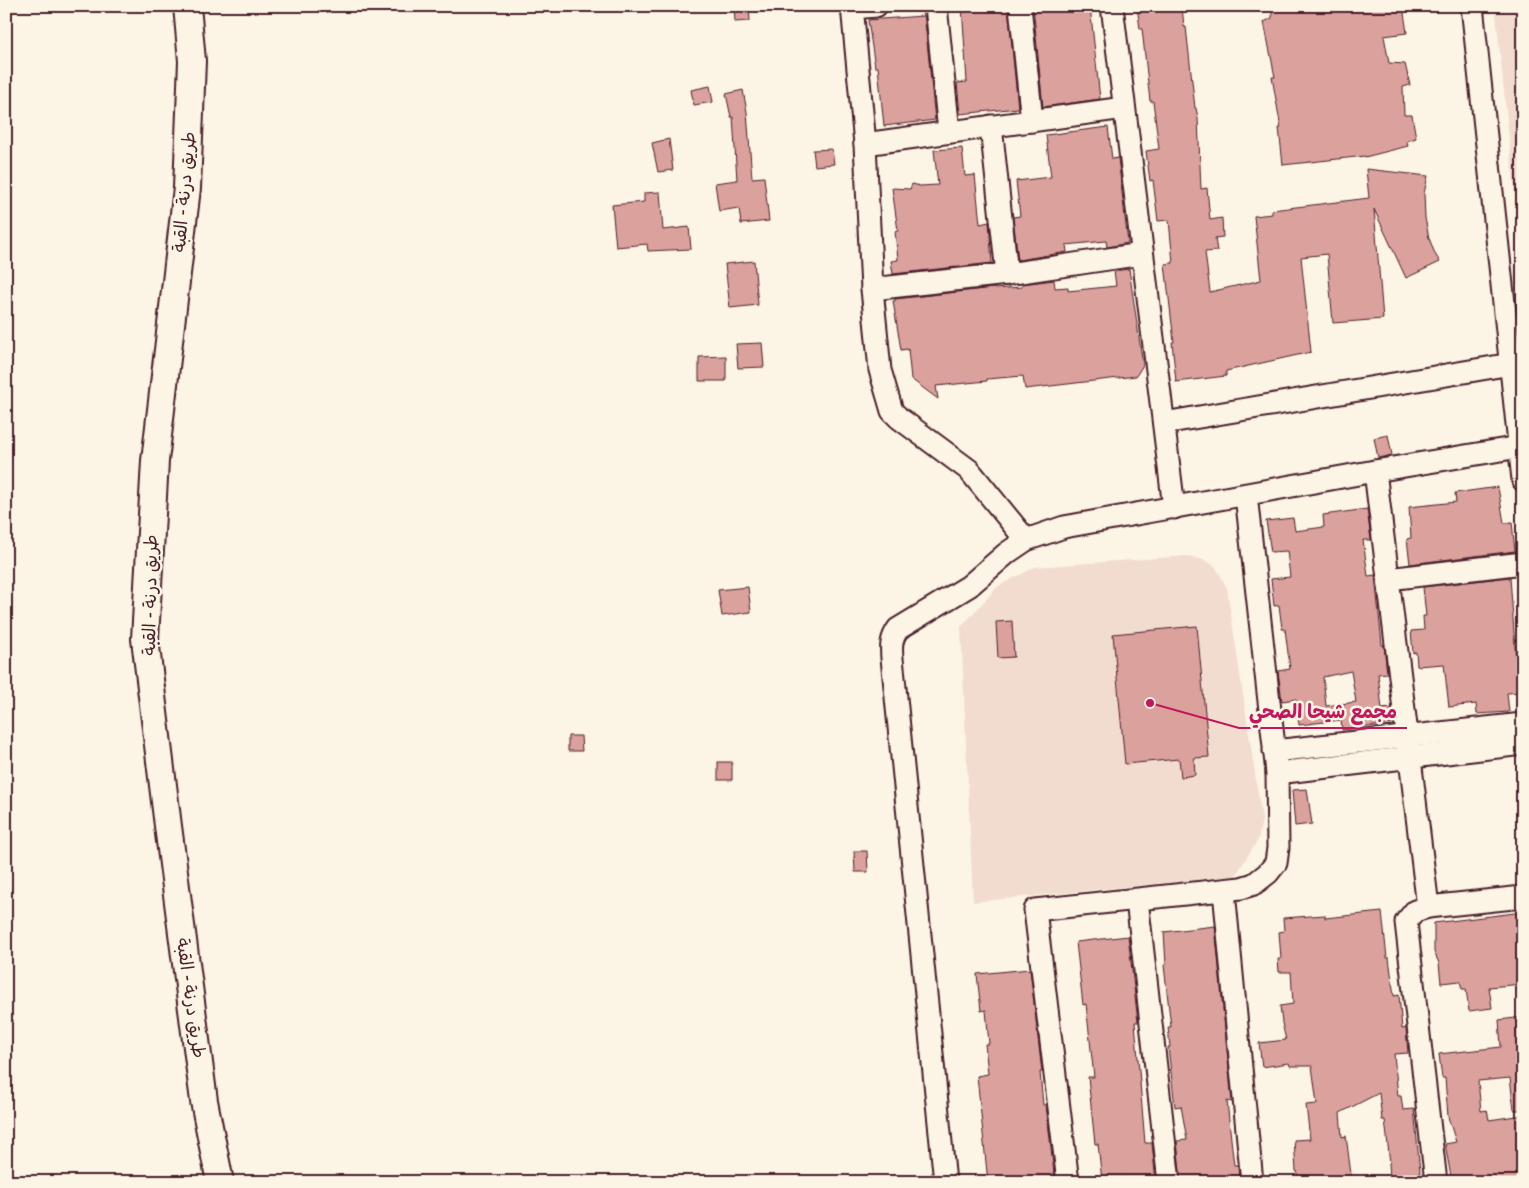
<svg xmlns="http://www.w3.org/2000/svg" width="1529" height="1188" font-family="'Balsamiq Sans','Playpen Sans Arabic',sans-serif">
<style>
.built{fill:#f2dccf}
.building{fill:#dba19d;stroke:#4a1f2b;fill-rule:evenodd}
.lines{fill:none;stroke-linecap:round;stroke-linejoin:round}
.minor-casing{stroke:#4a1f2b;stroke-width:25}
.major-casing{stroke:#4a1f2b;stroke-width:30}
.minor{stroke:#fcf5e5;stroke-width:21}
.major{stroke:#fcf5e5;stroke-width:26}
.labels{text-anchor:middle;stroke-width:5;stroke-linejoin:round;paint-order:stroke}
.street-label{font-size:18px;fill:#4a1f2b;stroke:#fcf5e5}
.leader{fill:none;stroke:#c2185b;stroke-width:2}
.callout-dot{fill:#c2185b;stroke:#fcf5e5;stroke-width:2}
.callout-label{font-size:19px;text-anchor:middle;font-weight:bold;fill:#c2185b;stroke:#fcf5e5;stroke-width:5;stroke-linejoin:round;paint-order:stroke}
</style>
<rect width="100%" height="100%" fill="#fcf5e5"/>
<filter id="ink" filterUnits="userSpaceOnUse"><feTurbulence type="fractalNoise" baseFrequency=".02" numOctaves="2"/><feDisplacementMap in="SourceGraphic" scale="10" xChannelSelector="R" yChannelSelector="G"/><feConvolveMatrix kernelMatrix="1 2 1 2 8 2 1 2 1" color-interpolation-filters="sRGB"/></filter>
<g filter="url(#ink)">
<!-- built -->
<g class="built">
<polygon points="1495,6 1523,6 1523,270"/>
<polygon points="1187,556 1204,560 1215,566 1227,588 1262,820 1258,840 1235,876 973,902 961,627 997,587 1035,567"/>
</g>
<!-- building -->
<g class="building">
<polygon points="734,6 749,6 750,21 735,22"/>
<polygon points="962,6 1008,6 1018,108 960,114 957,83 967,82"/>
<polygon points="1033,6 1090,6 1100,99 1043,107"/>
<polygon points="1137,6 1182,6 1184,27 1186,27 1195,108 1196,108 1198,118 1201,189 1207,188 1210,220 1222,218 1223,237 1215,238 1217,251 1205,252 1210,292 1261,280 1254,216 1272,214 1272,210 1369,198 1366,169 1428,176 1424,193 1425,218 1429,238 1435,254 1440,262 1406,278 1374,209 1383,319 1333,323 1327,254 1301,257 1311,352 1226,371 1226,376 1176,382 1172,342 1174,342 1165,264 1173,263 1169,220 1158,221 1153,180 1150,181 1146,151 1159,149 1153,101 1150,101 1142,29 1140,29"/>
<polygon points="1301,6 1403,6 1407,33 1384,36 1389,63 1405,64 1410,85 1403,87 1404,115 1412,115 1416,138 1407,141 1408,146 1365,157 1365,156 1283,165 1279,128 1281,128 1272,77 1275,77 1264,22 1272,18 1272,10"/>
<polygon points="922,12 924,12 935,120 884,126 878,67 875,67 868,20 923,16"/>
<polygon points="710,86 713,102 694,105 691,90"/>
<polygon points="743,90 747,112 752,178 764,177 769,221 741,224 739,208 719,211 715,183 737,180 733,117 731,117 726,94"/>
<polygon points="1108,127 1112,159 1118,158 1128,243 1107,247 1106,241 1066,245 1067,252 1018,260 1013,217 1020,216 1016,181 1051,177 1046,135"/>
<polygon points="669,139 673,170 658,172 652,143"/>
<polygon points="962,148 965,176 975,175 980,224 989,222 992,263 893,274 891,261 898,260 895,231 898,231 892,188 910,189 912,184 920,186 938,185 934,150"/>
<polygon points="832,149 834,164 815,166 813,150"/>
<polygon points="660,192 663,230 689,227 691,249 648,251 647,244 616,247 612,205 644,202 644,193"/>
<polygon points="754,261 758,305 730,308 725,264"/>
<polygon points="1129,269 1143,365 1136,376 1025,389 1023,376 987,379 987,381 936,386 938,399 911,379 908,349 901,350 893,301 895,301 895,299 994,288 994,289 1022,287 1022,284 1054,280 1055,288 1068,287 1068,291 1116,286 1114,271"/>
<polygon points="762,343 764,367 738,368 736,344"/>
<polygon points="726,356 726,381 699,381 699,357"/>
<polygon points="1388,435 1392,455 1378,458 1374,438"/>
<polygon points="1498,487 1504,523 1512,522 1515,551 1410,564 1407,539 1411,538 1409,507 1456,502 1455,493"/>
<path d="M 1367,509 L 1371,540 L 1363,540 L 1368,576 L 1375,575 L 1382,645 L 1384,645 L 1387,673 L 1378,674 L 1382,709 L 1391,708 L 1393,724 L 1342,730 L 1341,720 L 1299,725 L 1296,699 L 1282,701 L 1278,671 L 1290,669 L 1285,629 L 1282,629 L 1279,605 L 1274,606 L 1271,579 L 1290,577 L 1287,551 L 1271,552 L 1266,521 L 1293,518 L 1295,531 L 1324,527 L 1323,515 ZM 1351,671 L 1356,702 L 1326,706 L 1323,677 Z"/>
<polygon points="1510,577 1516,660 1518,660 1522,692 1507,693 1509,712 1477,714 1476,704 1449,707 1444,664 1417,666 1416,652 1413,653 1411,631 1424,630 1423,616 1426,616 1423,587"/>
<polygon points="748,587 751,612 722,616 718,590"/>
<polygon points="1012,621 1014,657 998,658 996,622"/>
<polygon points="1197,626 1209,757 1194,758 1195,775 1181,777 1179,759 1125,764 1113,634"/>
<polygon points="568,736 581,736 582,751 568,751"/>
<rect x="718" y="762" width="14" height="18"/>
<polygon points="1307,789 1312,824 1295,826 1292,790"/>
<polygon points="854,851 867,851 868,872 855,872"/>
<polygon points="1382,912 1387,958 1389,958 1394,996 1399,995 1402,1029 1406,1028 1408,1053 1394,1054 1398,1096 1401,1096 1403,1110 1414,1109 1421,1182 1390,1182 1389,1163 1390,1163 1385,1120 1382,1120 1379,1093 1340,1113 1342,1137 1346,1136 1352,1182 1298,1182 1297,1171 1296,1171 1294,1140 1310,1139 1306,1105 1317,1104 1312,1066 1290,1066 1289,1063 1262,1067 1259,1043 1286,1040 1282,1023 1280,1006 1293,1004 1291,972 1279,972 1278,959 1281,959 1279,932 1284,931 1283,918 1325,915 1325,918"/>
<polygon points="1523,912 1523,984 1489,987 1492,1008 1469,1011 1466,989 1462,989 1460,981 1441,983 1439,963 1434,952 1434,923"/>
<polygon points="1215,926 1232,1102 1227,1101 1231,1139 1234,1165 1238,1165 1239,1182 1181,1182 1177,1141 1187,1140 1181,1106 1175,1107 1168,1047 1170,1047 1168,1027 1171,1027 1164,965 1166,965 1164,932"/>
<polygon points="1128,936 1138,1022 1135,1022 1145,1143 1152,1143 1156,1182 1126,1182 1126,1178 1102,1181 1098,1144 1095,1144 1088,1077 1094,1077 1086,1004 1083,1005 1076,942"/>
<polygon points="1030,969 1042,1072 1040,1072 1043,1105 1046,1105 1055,1182 988,1182 977,1076 988,1074 985,1044 989,1044 986,1010 981,1011 977,974"/>
<polygon points="1523,1017 1523,1110 1514,1110 1510,1078 1478,1081 1481,1111 1487,1110 1489,1120 1523,1115 1523,1182 1452,1182 1445,1144 1456,1142 1448,1117 1445,1078 1442,1078 1439,1054 1501,1047 1499,1020"/>
</g>
<g class="lines">
<!-- minor casing -->
<g class="minor-casing">
<g id="minor">
<polyline points="852,6 865,144 872,289 880,370 892,411 899,418 969,470 1026,540"/>
<polyline points="936,6 949,132"/>
<polyline points="1020,6 1032,121"/>
<polyline points="1112,6 1174,508"/>
<polyline points="1472,6 1523,480"/>
<polyline points="853,8 876,6"/>
<polyline points="991,126 1007,274"/>
<polyline points="865,144 1124,108"/>
<polyline points="872,289 1007,274 1142,254"/>
<polyline points="1164,423 1511,364 1523,360"/>
<polyline points="1375,471 1428,907"/>
<polyline points="1388,579 1523,563"/>
<polyline points="1274,751 1523,724"/>
<polyline points="1277,773 1523,744"/>
<polyline points="1224,891 1252,1182"/>
<polyline points="1137,900 1169,1182"/>
<path d="M 945,1182 L 892,658 C 891,646 891,639 898,629 L 969,586 L 1007,553 L 1026,540 L 1064,527 L 1375,471 L 1519,447"/>
<polyline points="1068,1182 1035,910 1241,888 1254,884 1268,873 1276,863 1278,848 1277,773 1246,495"/>
<polyline points="1436,1182 1406,922 1415,911 1428,907 1523,897"/>
</g>
</g>
<!-- major casing -->
<g class="major-casing">
<polyline id="major" points="187,6 192,61 187,188 155,461 145,639 168,826 204,1101 220,1182"/>
</g>
<!-- minor -->
<use href="#minor" class="minor"/>
<!-- major -->
<use href="#major" class="major"/>
</g>
</g>
<g class="labels">
<!-- street labels -->
<g class="street-label">
<text transform="translate(184 192) rotate(-85)" y="6">طريق درنة - القبة</text>
<text transform="translate(150 595) rotate(-89)" y="6">طريق درنة - القبة</text>
<text transform="translate(191 998) rotate(82)" y="6">طريق درنة - القبة</text>
</g>
</g>
<!-- callouts -->
<path class="leader" d="M1150 703L1239 728H1407"/>
<circle class="callout-dot" cx="1150" cy="703" r="5"/>
<g class="callout-label">
<text x="1323" y="718">مجمع شيحا الصحي</text>
</g>
<!-- margin -->
<rect width="1529" height="1188" fill="none" stroke="#fcf5e5" stroke-width="25"/>
<rect x="12" y="12" width="1504" height="1163" fill="none" stroke="#4a1f2b" stroke-width="2" filter="url(#ink)"/>
</svg>
